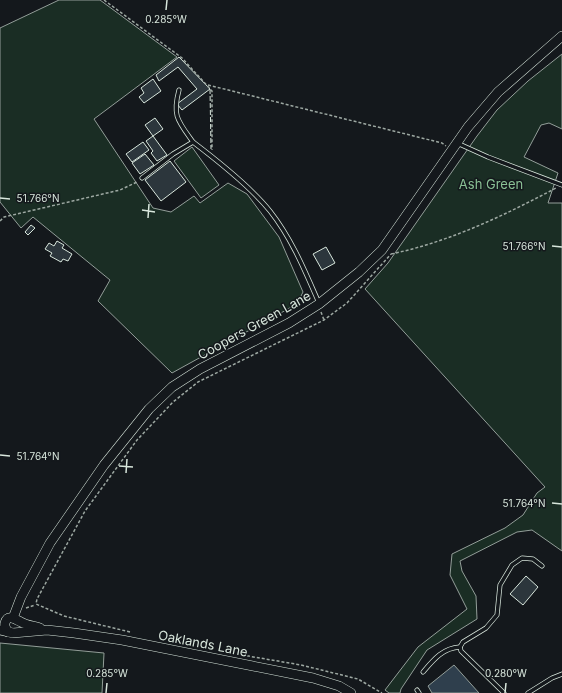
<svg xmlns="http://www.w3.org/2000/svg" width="562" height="693" font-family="Inter,sans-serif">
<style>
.green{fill:#1a2d24;stroke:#939e99}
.water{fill:#2f3f4d;stroke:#939e99}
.building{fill:#2c363c;stroke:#d8e6dc}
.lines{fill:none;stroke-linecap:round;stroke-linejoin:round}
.service-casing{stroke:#d8e6dc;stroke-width:5}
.tertiary-casing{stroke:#d8e6dc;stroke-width:10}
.path{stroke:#9da8a2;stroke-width:1.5;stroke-dasharray:3 2;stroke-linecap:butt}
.service{stroke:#14181c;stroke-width:3.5}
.tertiary{stroke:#14181c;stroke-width:9}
.fence{stroke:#d8e6dc;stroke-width:1;stroke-dasharray:5 2;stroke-linecap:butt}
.ticks{fill:none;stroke:#d8e6dc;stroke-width:1.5}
.labels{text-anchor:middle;stroke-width:3;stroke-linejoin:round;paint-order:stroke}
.park-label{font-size:13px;fill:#8ac095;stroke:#14181c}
.street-label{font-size:13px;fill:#d8e6dc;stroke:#14181c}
.ticks-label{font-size:10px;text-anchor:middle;fill:#d8e6dc;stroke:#14181c;stroke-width:3;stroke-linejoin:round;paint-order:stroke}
</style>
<rect width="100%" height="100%" fill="#14181c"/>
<!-- green -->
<g class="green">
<polygon points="59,0 100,0 177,57 94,119 153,208 171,212 194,196 200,203 228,183 247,194 279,237 303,292 297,304 172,373 98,301 110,280 33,217 21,228 0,202 0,28"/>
<polygon points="562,54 562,129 549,123 541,125 524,157 558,173 548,203 562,203 562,551 532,530 517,532 460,561 462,571 476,596 477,619 427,650 401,689 400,693 389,693 385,690 418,647 467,609 450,575 452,554 505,528 523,515 537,493 545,487 365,289 388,263 477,136 497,110 528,81"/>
<polygon points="192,147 219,185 201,198 174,161"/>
<polygon points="0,643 104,653 102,693 0,693"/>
</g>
<!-- water -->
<polygon class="water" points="454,665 479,693 432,693 428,686"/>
<!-- building -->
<g class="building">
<polygon points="179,57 210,89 182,110 177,104 197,89 178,67 159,81 156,75"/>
<polygon points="153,79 161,91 144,103 139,97 144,93 141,88"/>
<polygon points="155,118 163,129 153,136 145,125"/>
<polygon points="153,136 167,155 157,161 151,153 153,151 146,141"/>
<polygon points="143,142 149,150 132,162 126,154"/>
<polygon points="145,154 154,165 140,174 132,163"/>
<polygon points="170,161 186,182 161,201 145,180"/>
<polygon points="31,225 35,228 28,235 25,232"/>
<polygon points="57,241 64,245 62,248 72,254 68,261 63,259 61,262 50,256 52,253 45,249 49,243 54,246"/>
<polygon points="326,247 335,263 322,270 313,254"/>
<polygon points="526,576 538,587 523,605 510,594"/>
</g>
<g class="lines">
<!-- service casing -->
<g class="service-casing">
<g id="service">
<path d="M 179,90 C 172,116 178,121 193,142"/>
<polyline points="457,143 488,157 562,185"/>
<path d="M 142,178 L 173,154 L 193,142 C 218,161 251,187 270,211 C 292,239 305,271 319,303"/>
<path d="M 423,672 C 434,659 443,648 460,647"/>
<polyline points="417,690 419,693"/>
<polyline points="504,693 461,651 460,647 463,642 486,628 497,615 500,585 512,565 522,558 533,559 542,566"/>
<polyline points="528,693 552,678 562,674"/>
</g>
</g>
<!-- tertiary casing -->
<g class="tertiary-casing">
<g id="tertiary">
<polyline points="13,618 21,597 50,543 104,465 149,409 172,387 200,369 289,323 319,304 359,272 382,250 468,127 498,92 562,36"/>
<polyline points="0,630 13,633 47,630 74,633 122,640 313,678 339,686 351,693"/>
<path d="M 8,632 C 6,629 4,627 5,623 C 8,613 16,620 21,622 C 26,625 34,626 40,628"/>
</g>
</g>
<!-- path -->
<g class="path">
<polyline points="104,0 182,58 212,91 212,150"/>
<polyline points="208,85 442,143 446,146"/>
<polyline points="0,221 4,217 120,190 137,182"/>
<path d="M 391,254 C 449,242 503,216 556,188"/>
<polyline points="321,312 324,320"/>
<polyline points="26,608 35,605"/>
<polyline points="130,632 64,616 36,604 37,599 85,511 137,440 173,402 198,382 324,320 347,303 391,254"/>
<polyline points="242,655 301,665 358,679 382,693"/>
</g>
<!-- service -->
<use href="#service" class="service"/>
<!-- tertiary -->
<use href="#tertiary" class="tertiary"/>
<!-- fence -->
<polyline class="fence" points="210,89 211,149"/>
</g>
<!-- ticks -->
<path class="ticks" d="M 166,10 L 167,0M 0,198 L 10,199M 142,210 L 155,212M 148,218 L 149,204M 552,246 L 562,247M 0,455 L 10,456M 119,466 L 133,467M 126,473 L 127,459M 552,503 L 562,504M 106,693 L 107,683M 505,693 L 506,683"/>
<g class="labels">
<!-- park labels -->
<g class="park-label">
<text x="491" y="189">Ash Green</text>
</g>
<!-- street labels -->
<g class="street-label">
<text transform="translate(254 325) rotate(-29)" y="5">Coopers Green Lane</text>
<text transform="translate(203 643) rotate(11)" y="5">Oaklands Lane</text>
</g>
</g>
<g class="ticks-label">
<text x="166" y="23">0.285°W</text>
<text x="38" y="202">51.766°N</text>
<text x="524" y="250">51.766°N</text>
<text x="38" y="460">51.764°N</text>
<text x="524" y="507">51.764°N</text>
<text x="107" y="677">0.285°W</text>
<text x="506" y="677">0.280°W</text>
</g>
</svg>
